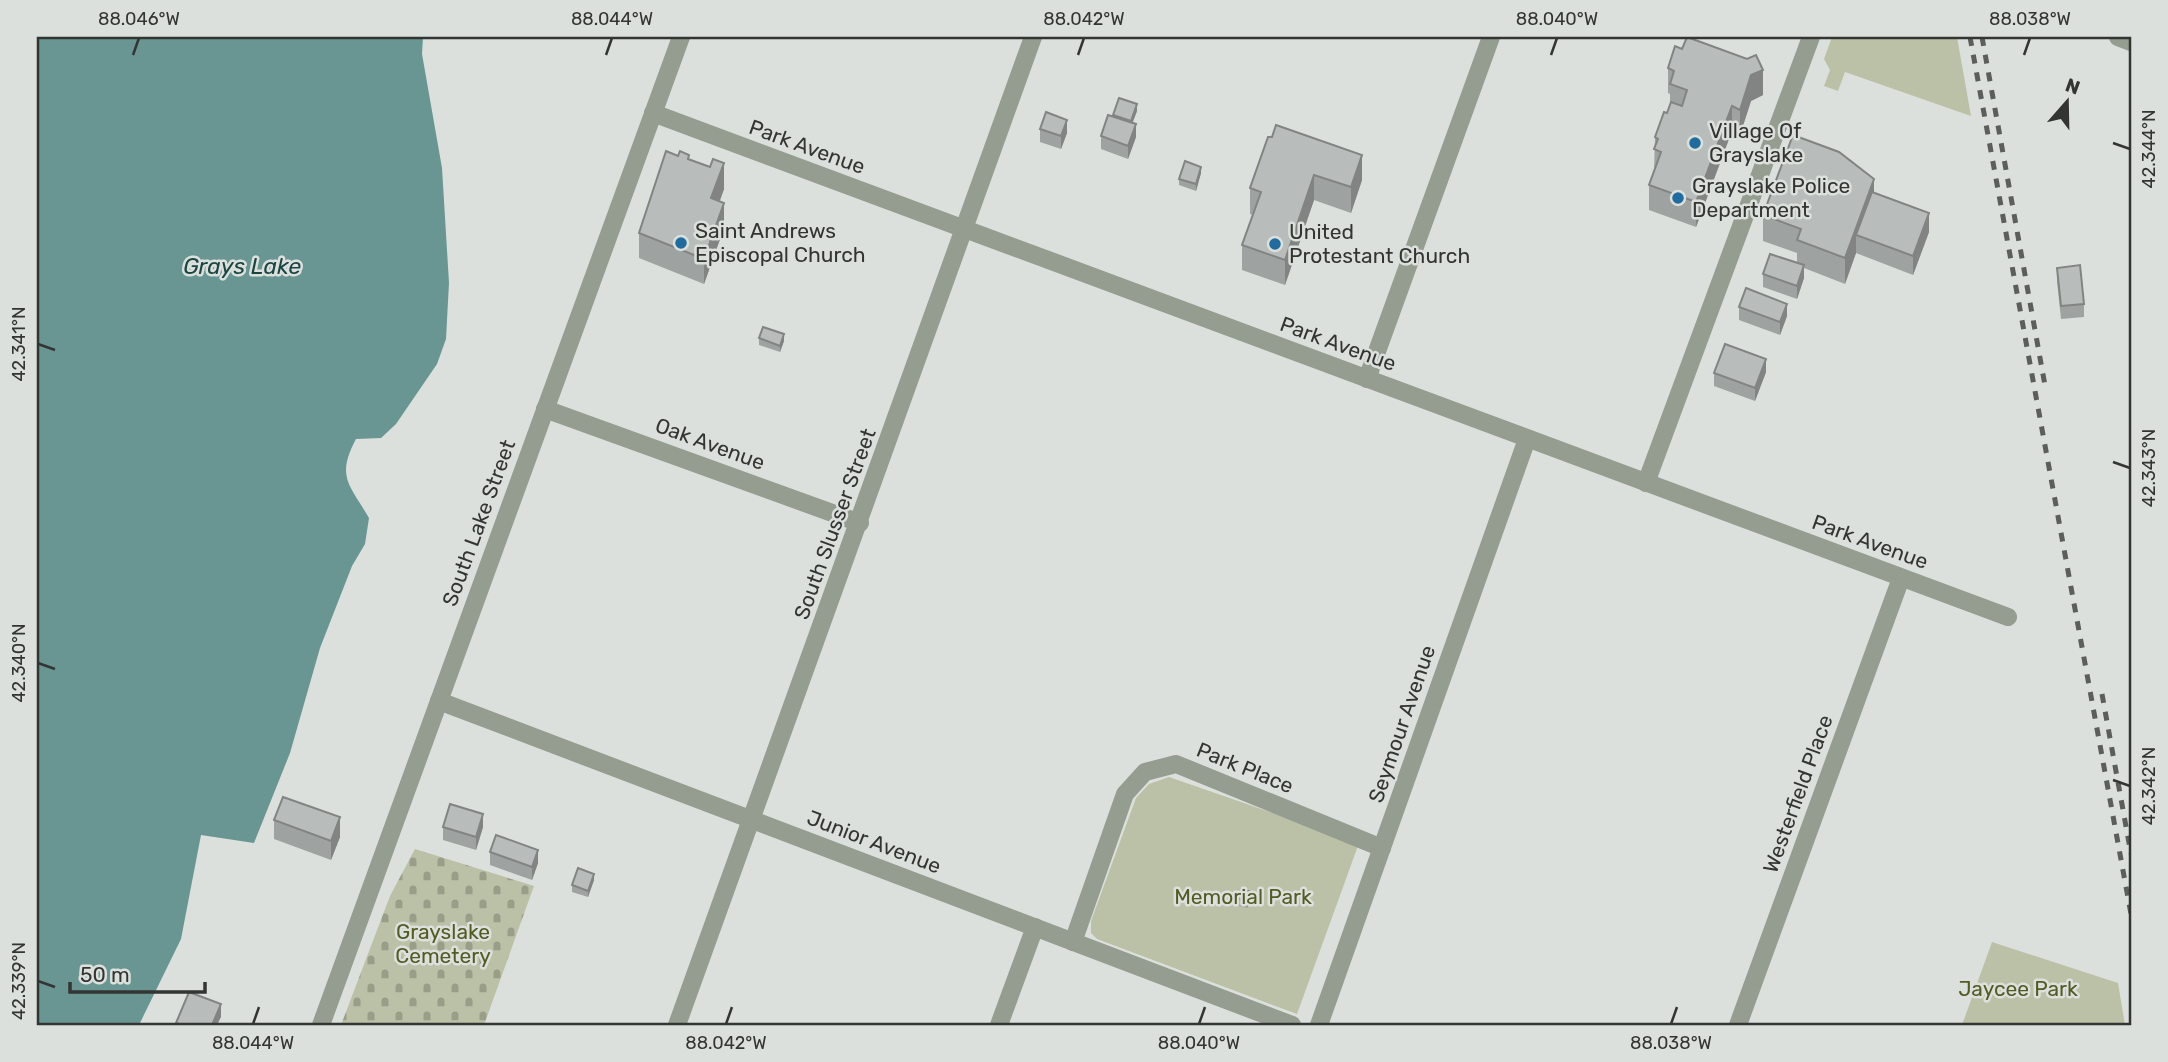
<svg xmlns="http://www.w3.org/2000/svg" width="2168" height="1062" font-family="Rubik,sans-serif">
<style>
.green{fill:#bbc1a6}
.cemetery{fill:url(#cemetery-stones)}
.water{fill:#699693}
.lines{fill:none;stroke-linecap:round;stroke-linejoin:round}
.minor{stroke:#949d8f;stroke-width:18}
.rail{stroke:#5b5e5c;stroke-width:5;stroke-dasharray:9 9;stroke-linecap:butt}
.wall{fill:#9ea3a1}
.shaded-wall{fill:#818483}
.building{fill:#b8bdbb;stroke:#818483;stroke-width:2}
.ticks{fill:none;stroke:#333533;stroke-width:2.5}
.poi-dot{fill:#216b9e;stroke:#dbe0dc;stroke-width:2.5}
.labels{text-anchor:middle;stroke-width:5;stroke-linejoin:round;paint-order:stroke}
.poi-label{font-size:21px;fill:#333533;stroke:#dbe0dc;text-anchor:start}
.street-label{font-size:21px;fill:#333533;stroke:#dbe0dc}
.park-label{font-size:21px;fill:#535b23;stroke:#dbe0dc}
.water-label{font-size:23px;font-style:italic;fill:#1a4542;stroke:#dbe0dc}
.neatline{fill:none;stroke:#333533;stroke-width:2.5}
.ticks-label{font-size:18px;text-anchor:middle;fill:#333533}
</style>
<defs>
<pattern id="cemetery-stones" width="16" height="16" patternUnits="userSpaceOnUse" patternTransform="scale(1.75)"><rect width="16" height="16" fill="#bbc1a6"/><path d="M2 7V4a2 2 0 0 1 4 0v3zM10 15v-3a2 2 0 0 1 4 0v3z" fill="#999e88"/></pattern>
</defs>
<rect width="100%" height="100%" fill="#dbe0dc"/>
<!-- green -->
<g class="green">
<polygon points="1832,37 1957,37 1971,116 1845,72 1838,91 1824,86 1830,70 1824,59"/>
<polygon points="1169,777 1359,843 1297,1014 1097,939 1091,933 1091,921 1136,798 1149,784"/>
<polygon points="1992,942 2118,983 2125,1025 1962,1025"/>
</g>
<!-- cemetery -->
<polygon class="cemetery" points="415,849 534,886 484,1025 341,1025 390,896"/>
<!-- water -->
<path class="water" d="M 37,37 L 423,37 L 422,54 L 442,168 L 449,283 L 446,339 L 437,364 L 396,424 L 381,438 L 356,439 C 336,477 349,484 369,518 L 365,544 L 352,566 L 320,648 L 290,753 L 254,843 L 201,835 L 181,939 L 139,1025 L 37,1025 Z"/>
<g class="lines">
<!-- minor -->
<g class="minor">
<polyline points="2118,37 2131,42"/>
<polyline points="653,113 2008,617"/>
<polyline points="1367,379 1491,37"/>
<polyline points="545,409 860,523"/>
<polyline points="1646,483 1811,37"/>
<polyline points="439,701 1292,1025"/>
<polyline points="1073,942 1125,794 1145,772 1176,764 1382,848"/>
<polyline points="321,1025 681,37"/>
<polyline points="677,1025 1033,37"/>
<polyline points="999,1025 1035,927"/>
<polyline points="1319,1025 1527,439"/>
<polyline points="1738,1025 1901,578"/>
</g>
<!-- rail -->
<g class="rail">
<polyline points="1970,37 2131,914"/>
<polyline points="1982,37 2046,391"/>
<polyline points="2102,694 2131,854"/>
</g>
</g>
<!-- wall -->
<g class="wall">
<polygon points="1668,68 1763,95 1751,101 1740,135 1732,131 1696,227 1649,210 1649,185 1654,172 1655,137 1667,113 1670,106 1670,94 1668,93"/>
<polygon points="1137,111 1132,123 1136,137 1128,159 1101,149 1101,136 1113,117 1113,115"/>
<polygon points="1040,129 1067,133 1061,149 1040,142"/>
<polygon points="1268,137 1362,180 1351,213 1314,200 1285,285 1242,270 1242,245 1253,215 1250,214 1250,188"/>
<polygon points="689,159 724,189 720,201 724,228 704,284 639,258 639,233"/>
<polygon points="1201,173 1196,191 1179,185 1179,179"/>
<polygon points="1874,193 1929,232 1913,275 1856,253 1845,284 1804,268 1804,278 1797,299 1763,287 1763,274 1797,263 1797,253 1763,241 1763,215"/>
<polygon points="2057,268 2084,304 2084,317 2061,319 2057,281"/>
<polygon points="1739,307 1787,316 1780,335 1739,320"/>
<polygon points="759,338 784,341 780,352 759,345"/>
<polygon points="1766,372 1755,401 1714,386 1714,373"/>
<polygon points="274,820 340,837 331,860 274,839"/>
<polygon points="443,827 483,827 476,850 443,840"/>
<polygon points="490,852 538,863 532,880 490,865"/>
<polygon points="594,880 588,897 572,892 572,885"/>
<polygon points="1251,898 1247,908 1239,906 1239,899"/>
</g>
<!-- shaded-wall -->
<g class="shaded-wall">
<polygon points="1763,70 1763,95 1751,101 1740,135 1740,110 1751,75"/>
<polygon points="1137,104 1137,111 1131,127 1131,121"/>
<polygon points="1732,106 1732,131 1696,227 1696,202"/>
<polygon points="1067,120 1067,133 1061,149 1061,136"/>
<polygon points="1136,124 1136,137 1128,159 1128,146"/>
<polygon points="1362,155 1362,180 1351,213 1351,187"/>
<polygon points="724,163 724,189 711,223 711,198"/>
<polygon points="1201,167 1201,173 1196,191 1196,184"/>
<polygon points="1314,175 1314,200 1285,285 1285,260"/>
<polygon points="1874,179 1874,205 1856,235 1856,253 1845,284 1845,258"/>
<polygon points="724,203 724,228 704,284 704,259"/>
<polygon points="1929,213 1929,232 1913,275 1913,256"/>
<polygon points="1804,265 1804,278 1797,299 1797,286"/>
<polygon points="1787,304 1787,316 1780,335 1780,322"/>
<polygon points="784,334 784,341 780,352 780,346"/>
<polygon points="1766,359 1766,372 1755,401 1755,388"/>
<polygon points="483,814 483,827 476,850 476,837"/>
<polygon points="340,817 340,837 331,860 331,841"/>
<polygon points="538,850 538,863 532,880 532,867"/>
<polygon points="594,874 594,880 588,897 588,891"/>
<polygon points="1251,892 1251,898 1247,908 1247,902"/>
<polygon points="221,1004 221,1017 217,1025 212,1025"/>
</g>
<!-- building -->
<g class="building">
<polygon points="1687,37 1747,59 1756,55 1763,70 1751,75 1740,110 1732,106 1696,202 1649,185 1661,152 1654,149 1658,139 1655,137 1664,112 1667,113 1671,102 1682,106 1687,90 1670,84 1674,71 1668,68 1675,46 1682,49"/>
<polygon points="1119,98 1137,104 1131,121 1113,115"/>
<polygon points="1046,112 1067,120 1061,136 1040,129"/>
<polygon points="1108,115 1136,124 1128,146 1101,136"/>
<polygon points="1276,125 1362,155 1351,187 1314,175 1285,260 1242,245 1261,192 1250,188 1268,137 1272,137"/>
<polygon points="1793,135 1839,152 1874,179 1845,258 1797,240 1801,229 1763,215"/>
<polygon points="666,151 678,156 680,151 689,155 688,159 710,167 713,159 724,163 711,198 724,203 704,259 639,233"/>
<polygon points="1185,161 1201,167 1196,184 1179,179"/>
<polygon points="1872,192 1929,213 1913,256 1856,235"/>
<polygon points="1770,254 1804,265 1797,286 1763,274"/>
<polygon points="2080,265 2084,304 2061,306 2057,268"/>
<polygon points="1746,288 1787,304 1780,322 1739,307"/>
<polygon points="763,327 784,334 780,346 759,338"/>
<polygon points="1725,344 1766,359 1755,388 1714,373"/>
<polygon points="283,797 340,817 331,841 274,820"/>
<polygon points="450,804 483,814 476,837 443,827"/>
<polygon points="496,835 538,850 532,867 490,852"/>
<polygon points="578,868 594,874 588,891 572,885"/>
<polygon points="1241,889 1251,892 1247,902 1239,899"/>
<polygon points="189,992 221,1004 212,1025 183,1025 176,1023"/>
</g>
<!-- ticks -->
<path class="ticks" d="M 133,55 L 139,38M 606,55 L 612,38M 1078,55 L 1084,38M 1551,55 L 1557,38M 2024,55 L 2030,38M 2113,143 L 2130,149M 38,344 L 55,350M 2113,462 L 2130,468M 38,663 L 55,669M 2113,780 L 2130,786M 38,981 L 55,987M 253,1024 L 259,1007M 726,1024 L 732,1007M 1199,1024 L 1205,1007M 1671,1024 L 1677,1007"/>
<!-- markers -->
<g class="poi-dot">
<circle cx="1695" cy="143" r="7"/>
<circle cx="1678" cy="198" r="7"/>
<circle cx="681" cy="243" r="7"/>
<circle cx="1275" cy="244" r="7"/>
</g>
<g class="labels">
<!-- poi labels -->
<g class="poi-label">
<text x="1709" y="138">Village Of<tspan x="1709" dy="24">Grayslake</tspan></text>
<text x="1692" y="193">Grayslake Police<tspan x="1692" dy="24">Department</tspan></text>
<text x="695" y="238">Saint Andrews<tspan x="695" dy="24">Episcopal Church</tspan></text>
<text x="1289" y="239">United<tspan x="1289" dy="24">Protestant Church</tspan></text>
</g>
<!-- street labels -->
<g class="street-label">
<text transform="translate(807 147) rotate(20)" y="7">Park Avenue</text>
<text transform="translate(1338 344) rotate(20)" y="7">Park Avenue</text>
<text transform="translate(710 444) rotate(20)" y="7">Oak Avenue</text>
<text transform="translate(479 523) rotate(-70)" y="7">South Lake Street</text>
<text transform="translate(835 524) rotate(-70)" y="7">South Slusser Street</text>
<text transform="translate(1870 542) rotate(20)" y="7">Park Avenue</text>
<text transform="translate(1402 724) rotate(-71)" y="7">Seymour Avenue</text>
<text transform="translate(1245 768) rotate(22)" y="7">Park Place</text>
<text transform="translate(1798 794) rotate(-70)" y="7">Westerfield Place</text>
<text transform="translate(874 842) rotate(21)" y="7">Junior Avenue</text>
</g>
<!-- park labels -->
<g class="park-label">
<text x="1243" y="904">Memorial Park</text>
<text x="443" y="939">Grayslake<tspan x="443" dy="24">Cemetery</tspan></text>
<text x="2018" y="996">Jaycee Park</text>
</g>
<!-- water labels -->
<g class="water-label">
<text x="242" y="274">Grays Lake</text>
</g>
</g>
<!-- border -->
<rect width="2168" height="1062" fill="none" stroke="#dbe0dc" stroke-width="77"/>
<!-- north arrow -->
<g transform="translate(2067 102) rotate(20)" stroke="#dbe0dc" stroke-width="5" paint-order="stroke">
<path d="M0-5L12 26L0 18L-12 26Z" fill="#333533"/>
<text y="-10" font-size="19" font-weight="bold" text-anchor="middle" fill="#333533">N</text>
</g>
<!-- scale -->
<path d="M70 982v10h135v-10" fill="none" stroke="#333533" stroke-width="3.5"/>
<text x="80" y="982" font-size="21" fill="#333533" stroke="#dbe0dc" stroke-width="5" paint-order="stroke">50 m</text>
<rect x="38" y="38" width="2092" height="986" class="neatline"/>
<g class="ticks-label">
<text x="139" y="25">88.046°W</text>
<text x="612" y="25">88.044°W</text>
<text x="1084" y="25">88.042°W</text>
<text x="1557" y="25">88.040°W</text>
<text x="2030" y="25">88.038°W</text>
<text transform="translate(2149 149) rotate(-90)" y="6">42.344°N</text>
<text transform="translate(19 344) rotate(-90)" y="6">42.341°N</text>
<text transform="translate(2149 468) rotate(-90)" y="6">42.343°N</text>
<text transform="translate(19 663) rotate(-90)" y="6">42.340°N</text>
<text transform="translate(2149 786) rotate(-90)" y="6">42.342°N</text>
<text transform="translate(19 981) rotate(-90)" y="6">42.339°N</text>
<text x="253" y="1049">88.044°W</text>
<text x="726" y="1049">88.042°W</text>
<text x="1199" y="1049">88.040°W</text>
<text x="1671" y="1049">88.038°W</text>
</g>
</svg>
